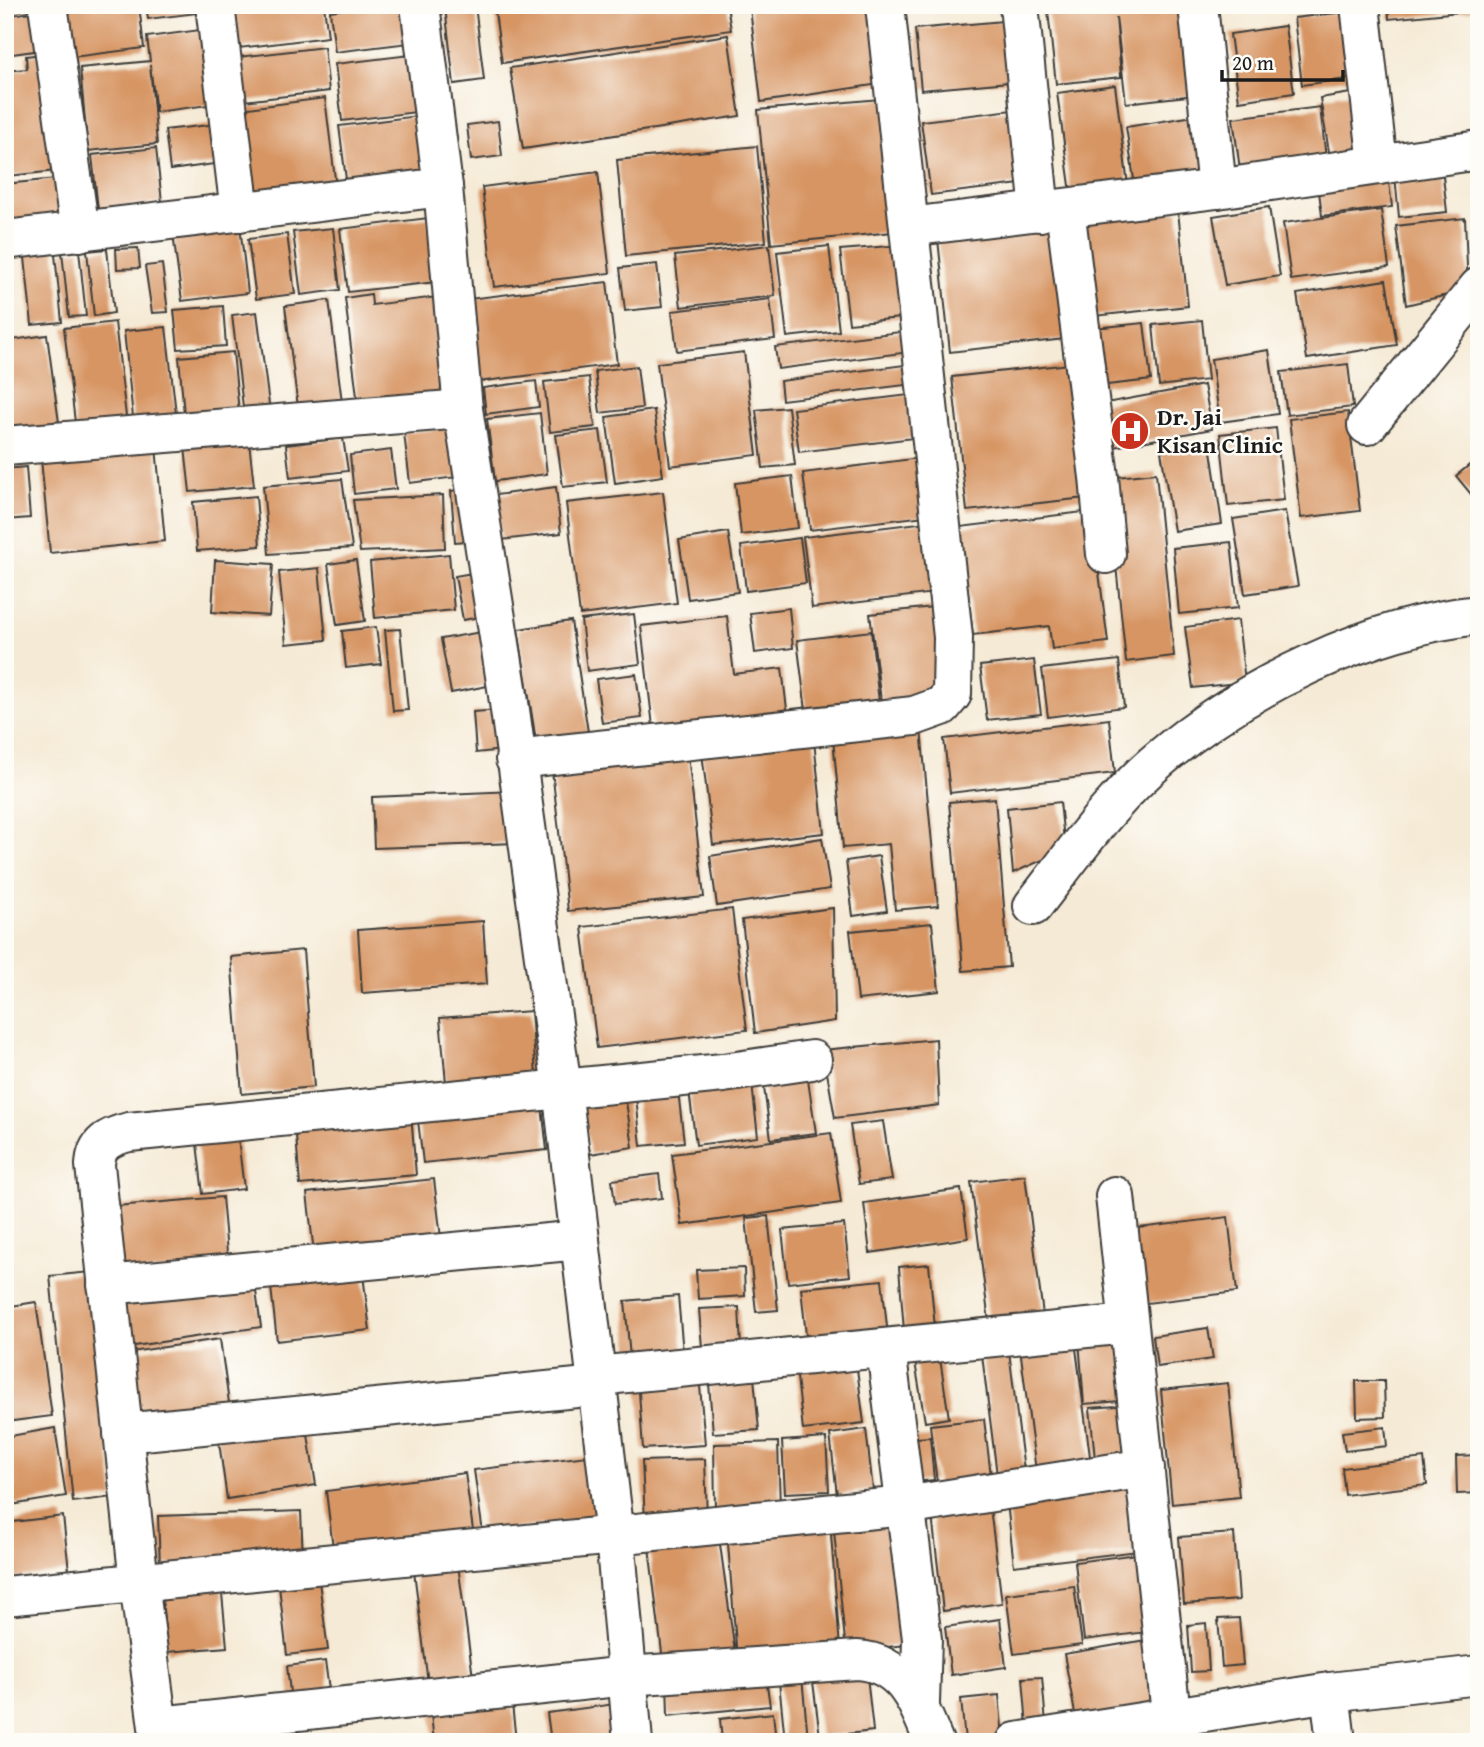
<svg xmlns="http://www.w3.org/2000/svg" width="1484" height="1747" font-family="'Gentium Book Plus',serif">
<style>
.building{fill:#d79563}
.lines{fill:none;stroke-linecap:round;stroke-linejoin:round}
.minor-casing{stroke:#3d3b38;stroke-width:42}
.minor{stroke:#fff;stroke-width:38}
.labels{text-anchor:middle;stroke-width:5;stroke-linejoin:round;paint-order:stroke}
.poi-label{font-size:24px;font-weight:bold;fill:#1c1c1c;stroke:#fdfcf7;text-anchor:start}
</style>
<rect width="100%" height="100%" fill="#fdfcf7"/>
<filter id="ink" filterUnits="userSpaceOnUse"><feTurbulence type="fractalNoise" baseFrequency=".0143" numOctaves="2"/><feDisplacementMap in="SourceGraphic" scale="14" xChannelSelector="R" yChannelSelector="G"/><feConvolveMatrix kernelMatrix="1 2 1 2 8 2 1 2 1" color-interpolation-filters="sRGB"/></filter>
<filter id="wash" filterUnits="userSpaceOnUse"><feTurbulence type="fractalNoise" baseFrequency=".00686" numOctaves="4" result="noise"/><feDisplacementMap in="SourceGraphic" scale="28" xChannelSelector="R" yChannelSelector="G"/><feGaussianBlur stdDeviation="1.57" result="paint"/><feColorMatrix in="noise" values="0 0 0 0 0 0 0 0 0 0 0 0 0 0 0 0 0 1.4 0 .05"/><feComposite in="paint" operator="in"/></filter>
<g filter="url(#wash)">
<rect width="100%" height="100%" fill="#f5ead5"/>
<g id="blocks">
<!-- building -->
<g class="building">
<polygon points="5,5 43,5 44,8 5,12"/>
<polygon points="66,5 139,5 144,48 73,57"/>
<polygon points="146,5 213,5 214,11 148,19"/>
<polygon points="234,5 324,5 328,37 239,48"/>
<polygon points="373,5 413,5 418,42 335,52 330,11"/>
<polygon points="475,5 484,80 454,84 445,7"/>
<polygon points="494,5 727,5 731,30 502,63"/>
<polygon points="773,5 877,5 886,83 761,102 750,8"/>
<polygon points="1105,5 1193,5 1204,94 1126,103 1116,17 1121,77 1056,84 1048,11"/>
<polygon points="1388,5 1479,5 1479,10 1389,19"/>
<polygon points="44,10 49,49 5,55 5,16"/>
<polygon points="1354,11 1363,77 1302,85 1294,18"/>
<polygon points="1014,20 1020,81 921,90 915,29"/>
<polygon points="1285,26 1294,93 1239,101 1230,34"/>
<polygon points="215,28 224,103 156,112 150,65 157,144 88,151 80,68 150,61 147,37"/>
<polygon points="728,35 740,116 523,149 510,68"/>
<polygon points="324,47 329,91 244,101 239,57"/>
<polygon points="51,53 66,170 8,176 5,71 27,69 26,56"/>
<polygon points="418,54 425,111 342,121 335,64"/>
<polygon points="1115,85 1129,193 1072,200 1057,93"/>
<polygon points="1357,92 1366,152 1330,158 1320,98"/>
<polygon points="325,98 337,195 252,205 241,109"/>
<polygon points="891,98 903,231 771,244 758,110"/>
<polygon points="1320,107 1327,167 1241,177 1233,118"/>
<polygon points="1020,109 1029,183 931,195 921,121"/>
<polygon points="1200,115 1208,175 1135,186 1126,127"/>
<polygon points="417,116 425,178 347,187 339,126"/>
<polygon points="498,121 502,156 471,160 467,125"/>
<polygon points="226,123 229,162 170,170 165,130"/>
<polygon points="757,146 766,242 626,256 617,160"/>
<polygon points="156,148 162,202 98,209 92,155"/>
<polygon points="1441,158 1447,212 1399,217 1394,165"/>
<polygon points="1387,166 1392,207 1322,216 1317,175"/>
<polygon points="598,172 610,273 494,287 482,187"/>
<polygon points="66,178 70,214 8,221 5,184"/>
<polygon points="1269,207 1280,276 1225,285 1213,216"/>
<polygon points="1381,210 1389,267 1291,280 1283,223"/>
<polygon points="1178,211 1188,306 1085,317 1076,221"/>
<polygon points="428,218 436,282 348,292 340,229"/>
<polygon points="1060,218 1073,338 950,352 937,230"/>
<polygon points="1465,218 1468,290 1406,305 1396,226"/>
<polygon points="240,226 248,293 182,301 173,234"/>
<polygon points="333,228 340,290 301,295 293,232"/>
<polygon points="287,234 295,294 256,299 248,239"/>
<polygon points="54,245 62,322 32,325 24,248"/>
<polygon points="769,245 775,296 681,307 675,256"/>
<polygon points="903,245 911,317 849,323 840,250"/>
<polygon points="829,246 839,331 787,337 777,252"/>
<polygon points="138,248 140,268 117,269 116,249"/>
<polygon points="107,249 114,313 94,316 87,251"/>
<polygon points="79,250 86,316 69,317 62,252"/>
<polygon points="162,264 168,312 152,313 145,266"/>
<polygon points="657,264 662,307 625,311 620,268"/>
<polygon points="1386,280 1397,345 1307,359 1297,294"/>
<polygon points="607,282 617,364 478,382 468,299"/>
<polygon points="371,294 372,305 437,297 450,402 359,413 345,298"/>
<polygon points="7,298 11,334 5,334 5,299"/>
<polygon points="770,299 775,339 677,351 672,311"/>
<polygon points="329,300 343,410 299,415 285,306"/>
<polygon points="223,306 226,346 178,349 174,310"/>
<polygon points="257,312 270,412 244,415 232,315"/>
<polygon points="1202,320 1208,380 1159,386 1153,325"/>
<polygon points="115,322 127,425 76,431 64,328"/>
<polygon points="1144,323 1151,380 1090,387 1084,329"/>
<polygon points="166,327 177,422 134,427 124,331"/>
<polygon points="908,331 910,352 778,369 775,347"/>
<polygon points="47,335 60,430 9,437 5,406 5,341"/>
<polygon points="1269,350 1278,414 1220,422 1211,359"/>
<polygon points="233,352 240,422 185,426 179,357"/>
<polygon points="744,352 757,455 670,466 657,363"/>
<polygon points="1079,363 1094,497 967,511 952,377"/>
<polygon points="912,364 914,384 782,400 780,381"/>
<polygon points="1348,364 1353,407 1287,415 1281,372"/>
<polygon points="637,366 642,408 600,413 595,371"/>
<polygon points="589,377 595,427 550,432 544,382"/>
<polygon points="536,381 539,407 486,414 483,388"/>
<polygon points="1204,385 1212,429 1103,449 1095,405"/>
<polygon points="917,394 922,437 799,452 793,409"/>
<polygon points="788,407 795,465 763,468 756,410"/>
<polygon points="654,410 663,476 615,483 606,417"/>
<polygon points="1348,412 1360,511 1301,518 1289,419"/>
<polygon points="540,413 547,474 495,481 487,419"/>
<polygon points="459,427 465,476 410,483 404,433"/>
<polygon points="1276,428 1284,500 1228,506 1220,434"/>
<polygon points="600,430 607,482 563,487 556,435"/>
<polygon points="248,433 254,486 190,492 184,439"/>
<polygon points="343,438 348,471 290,478 286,445"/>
<polygon points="1210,444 1222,524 1174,531 1161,451"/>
<polygon points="156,447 165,541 50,553 41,459"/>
<polygon points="391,450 396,489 354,494 350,455"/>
<polygon points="927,457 934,515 810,530 803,473"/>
<polygon points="1479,457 1479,504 1456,476"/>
<polygon points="26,467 30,518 5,520 5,469"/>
<polygon points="1156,473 1174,656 1126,662 1107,478"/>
<polygon points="792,476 798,528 741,535 735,483"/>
<polygon points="342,479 352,548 269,554 263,486"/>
<polygon points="556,487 561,533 501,540 496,495"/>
<polygon points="474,488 479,540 455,542 451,491"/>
<polygon points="663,492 677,603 580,615 566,503"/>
<polygon points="443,495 445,548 360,552 353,500"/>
<polygon points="256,496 260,546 197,551 193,502"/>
<polygon points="1091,511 1108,642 1052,649 1049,626 973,635 960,527"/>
<polygon points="1285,511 1298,586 1245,594 1233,519"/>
<polygon points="935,521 943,592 812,608 803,537"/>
<polygon points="728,532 738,592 688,599 679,540"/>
<polygon points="800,538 806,583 746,591 741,546"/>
<polygon points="1231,542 1238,608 1179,614 1173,548"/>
<polygon points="449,554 454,610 375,618 370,562"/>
<polygon points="215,560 273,564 269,616 212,612"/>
<polygon points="356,560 365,621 337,625 328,564"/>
<polygon points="319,568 326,640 286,644 279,572"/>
<polygon points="484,571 491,615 463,620 455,576"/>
<polygon points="942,606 950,692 881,701 870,614"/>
<polygon points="789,608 793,648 755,653 750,613"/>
<polygon points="634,614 640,664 587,671 581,620"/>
<polygon points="727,616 734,674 782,668 788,718 654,735 641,626"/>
<polygon points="1238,620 1245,682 1193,688 1185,627"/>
<polygon points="571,621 588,732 536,741 518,629"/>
<polygon points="376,627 381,664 346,668 342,631"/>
<polygon points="400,629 408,710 393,711 385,630"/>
<polygon points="493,630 503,683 451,693 441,639"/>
<polygon points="871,631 879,702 806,711 797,640"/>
<polygon points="1034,660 1041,714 987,720 980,666"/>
<polygon points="1119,660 1124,707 1048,717 1042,669"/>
<polygon points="636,674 642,718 602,723 596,679"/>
<polygon points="500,710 503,750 476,753 473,712"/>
<polygon points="1109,719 1115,773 950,793 944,739"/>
<polygon points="921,729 938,906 895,910 889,844 843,848 833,738"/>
<polygon points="813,732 824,833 713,845 701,744"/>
<polygon points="687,746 704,897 568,911 551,761"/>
<polygon points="515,791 517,843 374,848 372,797"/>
<polygon points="995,798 1009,967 963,971 949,802"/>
<polygon points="1060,802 1065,850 1013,873 1007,808"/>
<polygon points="822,838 830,889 717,906 710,856"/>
<polygon points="879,856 887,911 853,916 846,861"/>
<polygon points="833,908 835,1021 755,1033 742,920"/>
<polygon points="732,909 747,1030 597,1048 582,927"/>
<polygon points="483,921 487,984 362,993 358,930"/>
<polygon points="932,923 939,991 858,1000 850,931"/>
<polygon points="303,950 314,1087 242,1094 231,957"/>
<polygon points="531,1011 536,1075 446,1083 440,1018"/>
<polygon points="936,1039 939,1105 835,1118 823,1050"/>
<polygon points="806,1067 816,1133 771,1139 762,1073"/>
<polygon points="751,1075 758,1137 696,1145 688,1083"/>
<polygon points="677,1082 684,1142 641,1146 635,1087"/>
<polygon points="625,1095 633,1147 590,1154 582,1103"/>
<polygon points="541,1098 547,1150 423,1163 417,1112"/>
<polygon points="411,1113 416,1175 300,1185 295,1123"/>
<polygon points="883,1121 892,1180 859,1184 850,1125"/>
<polygon points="237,1130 244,1189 203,1194 196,1135"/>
<polygon points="831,1133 841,1203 682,1225 672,1154"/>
<polygon points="659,1174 662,1198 615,1204 612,1180"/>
<polygon points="1025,1175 1043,1315 989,1322 971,1182"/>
<polygon points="434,1179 441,1238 314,1253 307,1193"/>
<polygon points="961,1189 968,1238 870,1253 864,1203"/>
<polygon points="222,1197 228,1264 110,1275 105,1207"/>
<polygon points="768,1216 778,1310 756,1312 746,1218"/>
<polygon points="1228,1217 1237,1292 1139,1304 1130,1229"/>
<polygon points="844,1224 850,1276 788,1283 782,1230"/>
<polygon points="929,1264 935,1328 904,1331 899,1267"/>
<polygon points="362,1267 370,1330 277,1341 270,1278"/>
<polygon points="744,1268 745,1296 698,1299 696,1270"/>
<polygon points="91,1272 114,1497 73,1502 50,1276"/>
<polygon points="254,1277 261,1327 121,1348 113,1297"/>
<polygon points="882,1280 888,1336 807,1345 801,1288"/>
<polygon points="678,1296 683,1353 630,1358 625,1301"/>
<polygon points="36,1302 52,1416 5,1422 5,1307"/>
<polygon points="739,1307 741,1347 702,1348 699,1309"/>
<polygon points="1208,1328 1213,1359 1157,1367 1153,1336"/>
<polygon points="1074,1333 1092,1472 1037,1479 1019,1340"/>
<polygon points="1127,1337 1132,1400 1084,1404 1079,1340"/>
<polygon points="220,1339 230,1410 127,1424 117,1354"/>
<polygon points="1008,1343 1025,1479 998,1483 981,1347"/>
<polygon points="939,1352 949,1418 925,1422 914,1356"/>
<polygon points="856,1361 864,1423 803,1430 796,1368"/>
<polygon points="753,1367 759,1430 713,1433 708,1371"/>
<polygon points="699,1374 705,1445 643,1449 638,1378"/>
<polygon points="1356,1381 1384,1381 1385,1417 1357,1418"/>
<polygon points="1228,1383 1239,1497 1172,1504 1161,1390"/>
<polygon points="1130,1405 1136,1463 1096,1469 1090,1408"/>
<polygon points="984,1419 992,1484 938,1491 930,1425"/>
<polygon points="306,1422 316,1485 227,1499 218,1435"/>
<polygon points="1385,1427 1387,1446 1345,1451 1342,1432"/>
<polygon points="55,1428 66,1496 5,1506 5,1437"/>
<polygon points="866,1429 873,1490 837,1495 830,1434"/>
<polygon points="930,1437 934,1480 905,1483 901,1439"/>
<polygon points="826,1438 829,1491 785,1493 782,1441"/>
<polygon points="778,1442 780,1508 715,1510 714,1444"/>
<polygon points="1479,1455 1479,1493 1457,1494 1456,1456"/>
<polygon points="587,1456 595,1518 483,1533 474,1470"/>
<polygon points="1424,1458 1427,1485 1345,1495 1342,1468"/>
<polygon points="705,1459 707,1518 645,1521 642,1461"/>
<polygon points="465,1473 473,1530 333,1548 326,1491"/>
<polygon points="1138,1473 1147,1550 1014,1566 1006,1493"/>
<polygon points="990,1508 1002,1603 943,1611 932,1515"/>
<polygon points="301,1511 303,1560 160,1565 158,1516"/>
<polygon points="901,1515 917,1644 846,1651 833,1521"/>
<polygon points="63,1516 69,1571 5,1579 5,1523"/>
<polygon points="830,1522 840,1648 737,1657 727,1531"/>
<polygon points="718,1530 735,1652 663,1661 648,1539"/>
<polygon points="1234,1533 1239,1600 1184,1604 1179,1537"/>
<polygon points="1145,1553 1155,1631 1084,1640 1075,1562"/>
<polygon points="457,1557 474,1685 429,1691 413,1563"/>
<polygon points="319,1581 328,1650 287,1655 279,1586"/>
<polygon points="221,1583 227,1647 167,1652 161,1588"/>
<polygon points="1074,1586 1082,1645 1014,1654 1006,1594"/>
<polygon points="1239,1618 1243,1665 1222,1667 1218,1619"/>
<polygon points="1000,1619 1006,1667 951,1675 945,1627"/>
<polygon points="1206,1623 1209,1671 1191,1672 1188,1625"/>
<polygon points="1146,1640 1157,1706 1076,1719 1064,1654"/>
<polygon points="325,1661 330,1696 291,1701 287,1666"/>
<polygon points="866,1667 873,1731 820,1737 812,1674"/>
<polygon points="801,1668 808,1738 785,1741 778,1672"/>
<polygon points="765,1672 770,1706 668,1716 667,1679"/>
<polygon points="1042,1677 1046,1724 1027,1726 1023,1678"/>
<polygon points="511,1695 516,1741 434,1742 430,1705"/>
<polygon points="999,1695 1003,1738 965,1741 961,1699"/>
<polygon points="615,1704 620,1742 551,1742 547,1713"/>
<polygon points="773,1713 776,1742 722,1742 720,1719"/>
</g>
</g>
</g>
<g filter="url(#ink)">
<use href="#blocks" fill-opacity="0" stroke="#3d3b38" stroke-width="2"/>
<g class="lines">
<!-- minor casing -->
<g class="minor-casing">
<g id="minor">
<polyline points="48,5 80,232"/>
<polyline points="215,5 240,212"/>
<polyline points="420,5 443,187 463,409 507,688 562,1088 615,1536 633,1742"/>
<polyline points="1019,5 1040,212"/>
<polyline points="1198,5 1217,189"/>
<polyline points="1360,5 1378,165"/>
<polyline points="1065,209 1099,477 1106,554"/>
<polyline points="909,227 1217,189 1479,150"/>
<polyline points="5,240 443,187"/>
<polyline points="1367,425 1479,287"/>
<polyline points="5,446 463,409"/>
<polyline points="515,759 914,716 942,706 952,694 953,637 885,5"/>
<path d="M 1033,906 C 1073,855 1112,798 1162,757 C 1246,686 1370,626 1479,615"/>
<polyline points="1115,1196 1174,1742"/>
<polyline points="107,1285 580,1240"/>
<polyline points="886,1349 922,1639 920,1703"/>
<polyline points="596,1376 1128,1324"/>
<polyline points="123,1433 597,1386"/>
<polyline points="5,1596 905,1506 1145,1468"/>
<polyline points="1330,1692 1336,1742"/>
<path d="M 159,1726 L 627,1676 L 857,1660 C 905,1663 918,1704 934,1742"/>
<path d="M 160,1742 L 139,1583 L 95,1165 C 96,1143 109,1137 129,1132 L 723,1073 L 812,1060"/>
<polyline points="1016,1742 1330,1692 1479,1675"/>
</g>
</g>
<!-- minor -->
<use href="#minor" class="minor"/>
</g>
</g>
<!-- icons -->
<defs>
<g id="hospital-disc" transform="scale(2.0125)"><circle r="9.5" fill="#c8321e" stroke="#fdfcf7"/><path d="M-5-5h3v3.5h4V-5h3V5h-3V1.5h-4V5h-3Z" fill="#fff"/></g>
</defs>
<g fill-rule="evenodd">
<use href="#hospital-disc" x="1130" y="431"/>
</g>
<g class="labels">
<!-- poi labels -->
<g class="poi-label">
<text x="1157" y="425">Dr. Jai<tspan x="1157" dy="28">Kisan Clinic</tspan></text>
</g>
</g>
<!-- margin -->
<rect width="1484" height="1747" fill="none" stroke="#fdfcf7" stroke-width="28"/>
<!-- scale -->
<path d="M1222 70v10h121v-10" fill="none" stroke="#1c1c1c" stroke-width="3.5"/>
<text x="1232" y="70" font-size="21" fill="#1c1c1c" stroke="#fdfcf7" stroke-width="5" paint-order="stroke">20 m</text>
</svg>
